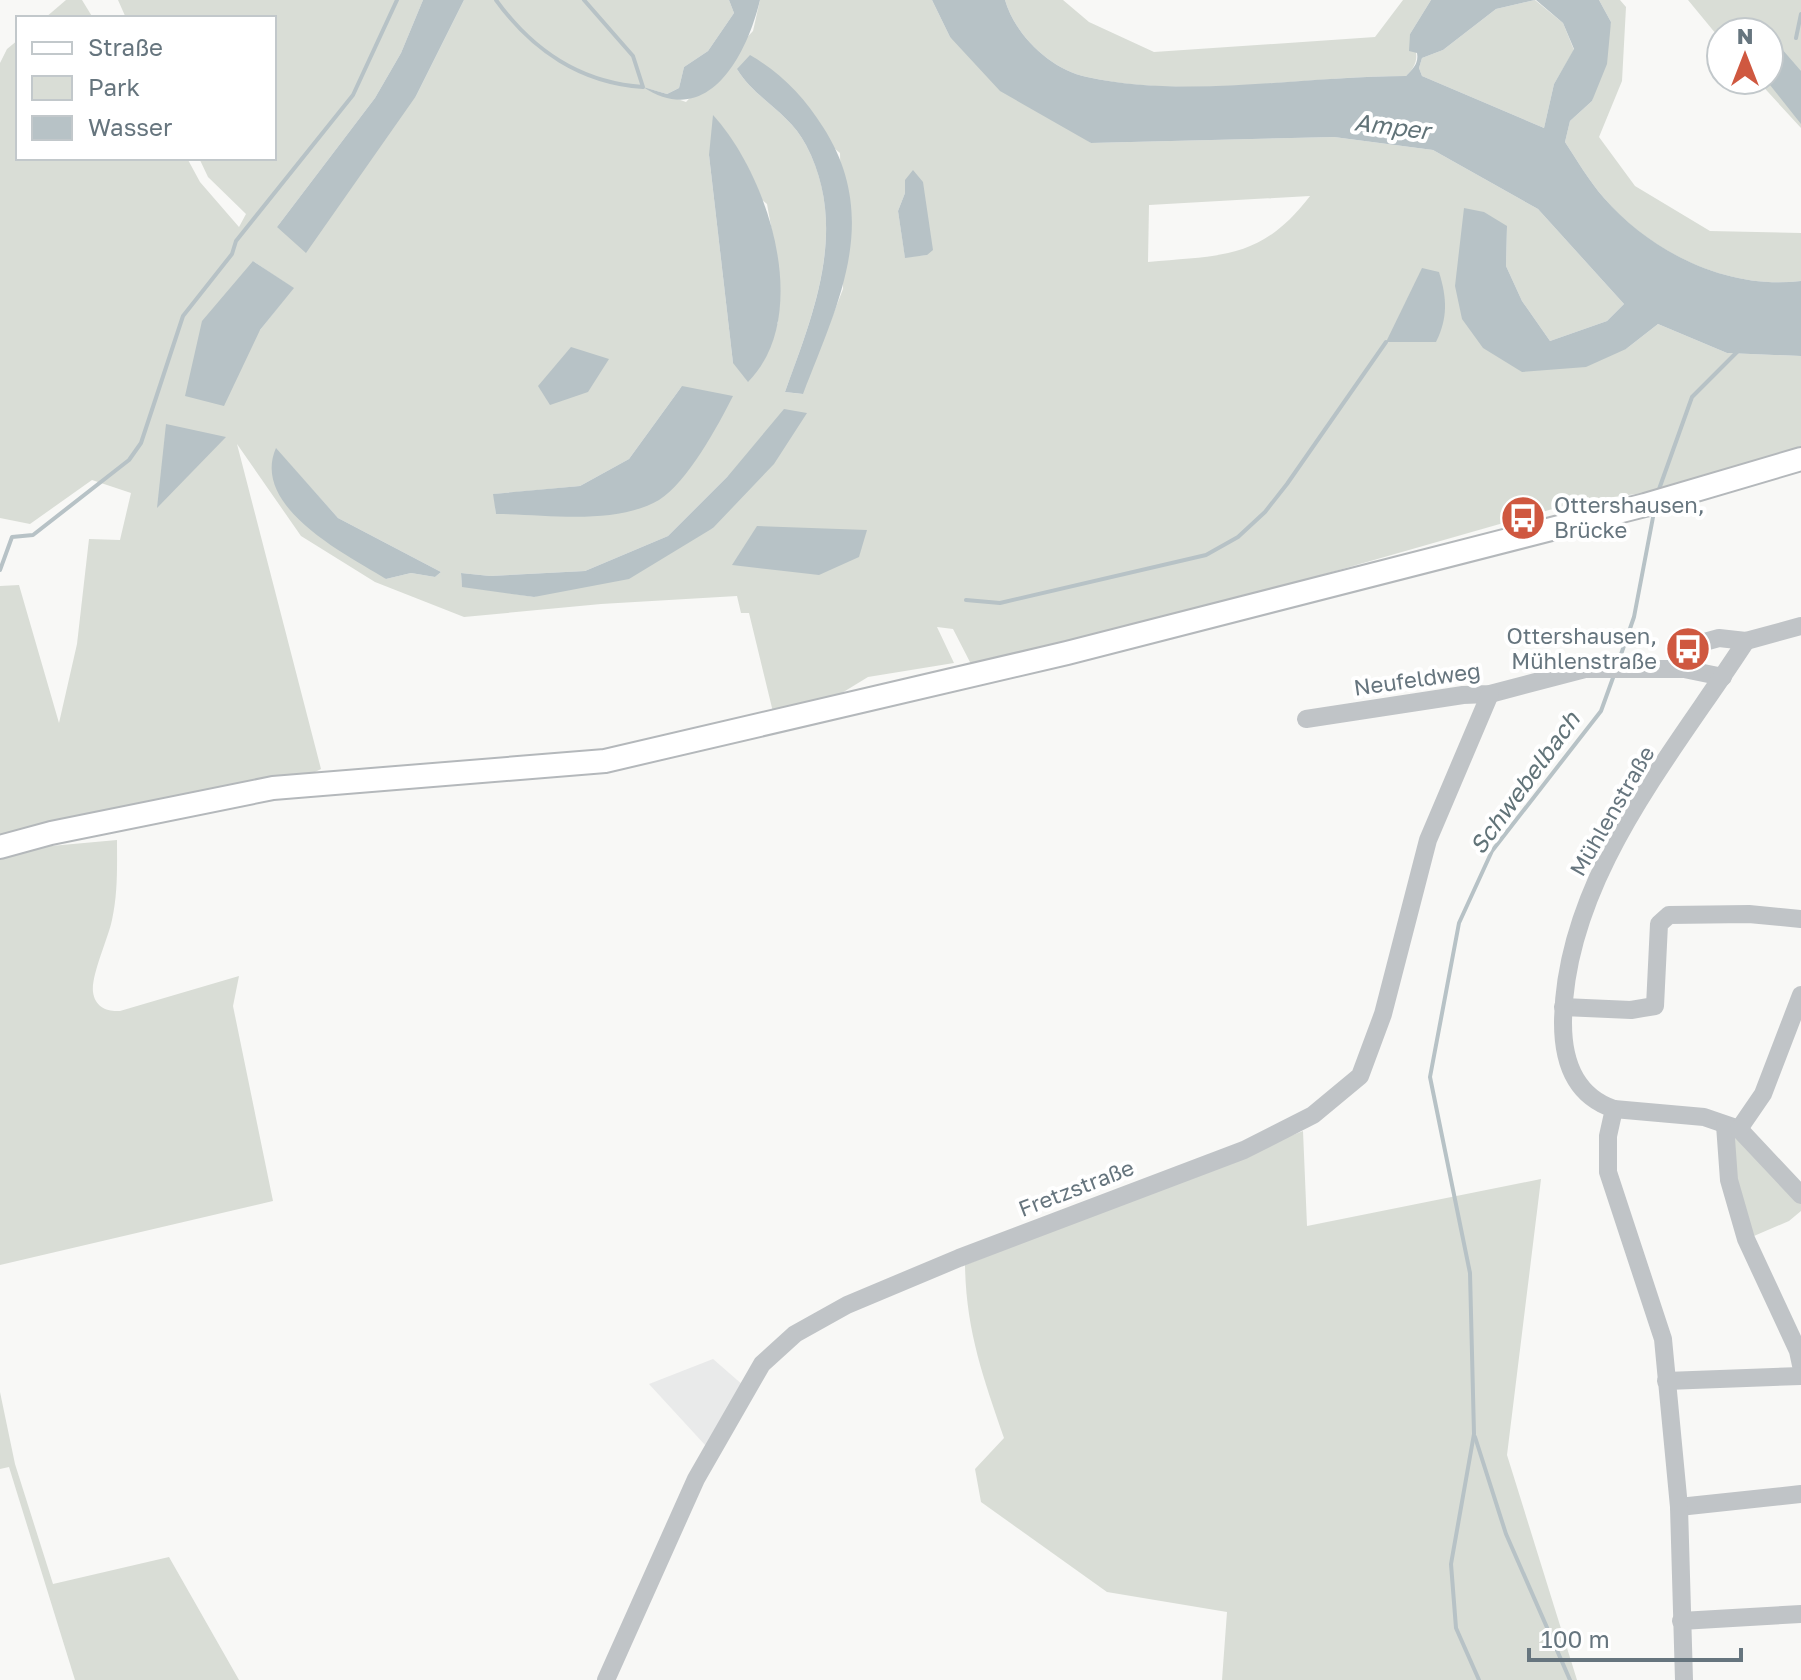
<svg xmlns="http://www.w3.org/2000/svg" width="1801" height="1680" font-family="'Golos Text',sans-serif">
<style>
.built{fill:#e9eaea}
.green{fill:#d9ddd6;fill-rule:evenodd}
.water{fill:#b7c2c6}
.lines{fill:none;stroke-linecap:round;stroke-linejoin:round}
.stream{stroke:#b7c2c6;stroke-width:4}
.major-casing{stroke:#b4b8bb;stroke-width:26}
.minor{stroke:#c0c4c7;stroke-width:18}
.major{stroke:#fff;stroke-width:22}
.labels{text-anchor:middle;stroke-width:8;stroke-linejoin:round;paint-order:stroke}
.poi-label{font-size:22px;fill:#66757e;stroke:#fff;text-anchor:start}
.street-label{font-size:22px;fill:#66757e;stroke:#fff}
.water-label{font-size:24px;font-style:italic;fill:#617378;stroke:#fff}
</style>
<rect width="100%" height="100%" fill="#f8f8f6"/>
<!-- built -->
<polygon class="built" points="713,1359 744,1386 706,1446 649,1384"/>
<!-- green -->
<g class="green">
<polygon points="66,0 82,0 93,18 45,18"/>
<path d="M 118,0 L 423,0 L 401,53 L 375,98 L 277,227 L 416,96 L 464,0 L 729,0 L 734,13 L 708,51 L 684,67 L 679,88 L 667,94 L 646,88 L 686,102 L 753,31 L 760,0 L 932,0 L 950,37 L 1091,143 L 1334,137 L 1433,150 L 1538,209 L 1624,304 L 1607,321 L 1550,341 L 1522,301 L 1506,266 L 1507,226 L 1483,348 L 1626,349 L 1658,324 L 1727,353 L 1801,356 L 1801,451 L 1787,459 L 1643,493 L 1577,502 L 1255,594 L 972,666 L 953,629 L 937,627 L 954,663 L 868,677 L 832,699 L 773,712 L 749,613 L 741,613 L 737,596 L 601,604 L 464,617 L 375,582 L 301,536 L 237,444 L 321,769 L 309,775 L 40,847 L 117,840 C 117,867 118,893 112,920 C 108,939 91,975 93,992 C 95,1007 107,1012 120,1011 L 239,976 L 233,1006 L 273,1201 L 0,1265 L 0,586 L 19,585 L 59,723 L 77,644 L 89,539 L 120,540 L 131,493 L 92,480 L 30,524 L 0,518 L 0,63 L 7,49 L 18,40 L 18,158 L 187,158 L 200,182 L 239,227 L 246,214 L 208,177 L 199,158 L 274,158 L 274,18 L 126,18 ZM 737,69 L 840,153 L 843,289 L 802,394 L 785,392 C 814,312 849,226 806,145 C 789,112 754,98 737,69 ZM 709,155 L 767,204 L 778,265 L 778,323 L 733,363 ZM 905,180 L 927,255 L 905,257 L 898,211 L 905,193 ZM 1310,196 C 1261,260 1222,255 1148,262 L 1149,205 ZM 253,261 L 293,288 L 260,330 ZM 682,386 L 616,514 L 496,514 L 494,494 L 580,486 L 629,459 ZM 276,449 L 338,518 L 441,572 L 435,577 L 411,573 L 386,579 ZM 728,476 L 713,528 L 534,597 L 462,586 L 461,573 L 490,576 L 585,571 L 668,536 Z"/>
<path d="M 1005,0 L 1063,0 L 1089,22 L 1154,52 L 1375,37 L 1403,0 L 1431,0 L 1410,34 C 1417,51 1421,62 1406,76 C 1301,76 1190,100 1087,77 C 1051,70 1015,35 1005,0 Z"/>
<polygon points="1535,0 1563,23 1574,50 1554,84 1544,128 1422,76 1419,68 1422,58 1443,50 1496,9"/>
<path d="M 1599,0 L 1620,0 L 1626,7 L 1622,81 L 1599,137 L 1635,186 L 1710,231 L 1801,233 L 1801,281 C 1728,290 1651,253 1604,198 C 1589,181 1577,160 1565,142 L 1570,121 L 1592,101 L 1611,22 Z"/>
<polygon points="1688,0 1801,0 1801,128 1757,80 1769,80 1769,32 1721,32 1721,40"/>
<polygon points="1727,1128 1801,1203 1801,1211 1789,1221 1747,1239"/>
<path d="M 1303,1131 L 1307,1226 L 1541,1179 L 1507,1455 L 1577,1680 L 1222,1680 L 1227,1612 L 1107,1592 L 981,1502 L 975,1469 L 1004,1438 C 983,1377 966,1330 965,1265 Z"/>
<polygon points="0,1392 15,1464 53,1584 169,1557 239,1680 75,1680 9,1467 0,1469"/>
</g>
<!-- water -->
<g class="water">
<polygon points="423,0 464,0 416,96 306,253 277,227 375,98 401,53"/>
<path d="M 729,0 L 760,0 C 747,55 708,130 643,87 L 667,94 L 679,88 L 684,67 L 708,51 L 734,13 Z"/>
<path d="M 932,0 L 1005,0 C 1015,35 1051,70 1087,77 C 1188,99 1303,76 1406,76 C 1413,69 1419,63 1417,53 L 1409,51 L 1410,34 L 1431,0 L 1535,0 L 1496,9 L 1443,50 L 1422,58 L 1419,68 L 1422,76 L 1544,128 L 1554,84 L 1574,49 L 1563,23 L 1536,0 L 1599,0 L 1611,22 L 1607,64 L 1592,101 L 1570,121 L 1565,142 C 1577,160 1589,181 1604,198 C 1652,253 1728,290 1801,281 L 1801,356 L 1727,353 L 1658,324 L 1626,349 L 1586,367 L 1522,372 L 1483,348 L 1462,319 L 1455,286 L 1464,208 L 1484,212 L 1507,226 L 1506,266 L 1522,301 L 1550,341 L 1607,321 L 1624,304 L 1538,209 L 1433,150 L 1334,137 L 1091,143 L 1000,91 L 950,37 Z"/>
<polygon points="1769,34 1801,71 1801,124 1766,80 1769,80"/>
<path d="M 750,55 C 781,73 804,97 823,127 C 882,219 838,303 803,394 L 785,392 C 814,312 849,227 806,145 C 789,112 754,98 737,69 Z"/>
<path d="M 713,115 C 768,175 814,315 748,382 L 733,363 L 709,155 Z"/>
<polygon points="913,170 923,182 933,250 927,255 905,258 898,211 905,193 905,180"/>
<polygon points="253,261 294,288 260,330 224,406 185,396 202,321"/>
<path d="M 1422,268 L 1439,272 C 1447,298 1448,318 1436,342 L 1386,342 Z"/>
<polygon points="571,347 609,359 588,392 550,405 538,386"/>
<path d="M 682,386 L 733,396 C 719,424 687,483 659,500 C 614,526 546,514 496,514 L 493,494 L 580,486 L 629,459 Z"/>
<polygon points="784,409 807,413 774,464 713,528 629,579 534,597 462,587 461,573 490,576 585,571 668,536 728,476"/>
<polygon points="166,424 226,437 157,508"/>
<path d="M 276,448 L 338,518 L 441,572 L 435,577 L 411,573 L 386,579 C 347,555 250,507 276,448 Z"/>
<polygon points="757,526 867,530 859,557 819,575 732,565"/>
</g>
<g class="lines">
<!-- stream -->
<g class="stream">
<path d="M 496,0 C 532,50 581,83 643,87 L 633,56 L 584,0"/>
<polyline points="1796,38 1801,14"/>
<polyline points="1658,492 1692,397 1739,350"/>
<polyline points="0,570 12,537 33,535 129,460 141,443 183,316 232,254 236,241 353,95 397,0"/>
<polyline points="966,600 1000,603 1206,555 1238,537 1265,512 1287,484 1386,342"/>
<polyline points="1618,663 1634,617 1654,512"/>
<polyline points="1475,1437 1506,1534 1570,1680"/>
<polyline points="1479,1680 1456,1628 1451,1564 1474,1434 1470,1273 1430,1077 1459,923 1492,851 1601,711 1614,675"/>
</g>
<!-- major casing -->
<g class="major-casing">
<polyline id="major" points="0,847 51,833 273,788 605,761 1067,653 1645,505 1801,459"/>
</g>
<!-- minor -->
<g class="minor">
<polyline points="1684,669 1697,644 1719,638 1746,641 1801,626"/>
<polyline points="1306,719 1463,695 1490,694 1585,669 1684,669 1723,677"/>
<polyline points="1563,1007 1631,1010 1655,1006 1659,924 1669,915 1749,914 1801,919"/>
<polyline points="1614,1109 1704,1117 1739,1129 1801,1195"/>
<polyline points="1725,1125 1729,1180 1746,1239 1798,1351 1801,1365"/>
<polyline points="1739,1129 1763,1094 1801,995"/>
<polyline points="1666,1381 1801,1376"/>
<polyline points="1679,1507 1801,1494"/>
<polyline points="1681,1621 1801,1614"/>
<polyline points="606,1680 696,1479 762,1364 795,1334 847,1305 959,1258 1244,1150 1313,1115 1360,1076 1383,1014 1428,840 1490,694"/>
<path d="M 1684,1680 L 1679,1507 L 1663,1339 L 1608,1172 L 1608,1136 L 1614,1109 C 1575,1096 1563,1062 1563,1023 C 1564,879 1671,757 1746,641"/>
</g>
<!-- major -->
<use href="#major" class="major"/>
</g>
<!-- icons -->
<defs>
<g id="bus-disc" transform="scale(2.3)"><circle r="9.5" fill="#cf5840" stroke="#fff"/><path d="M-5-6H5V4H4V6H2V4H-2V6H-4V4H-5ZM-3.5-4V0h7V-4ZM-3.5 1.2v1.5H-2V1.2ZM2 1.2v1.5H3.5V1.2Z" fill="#fff"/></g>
</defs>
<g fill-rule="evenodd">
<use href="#bus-disc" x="1523" y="518"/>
<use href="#bus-disc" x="1688" y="649"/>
</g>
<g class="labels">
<!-- poi labels -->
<g class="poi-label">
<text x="1554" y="513">Ottershausen,<tspan x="1554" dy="25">Brücke</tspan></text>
<text x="1657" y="644" text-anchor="end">Ottershausen,<tspan x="1657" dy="25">Mühlenstraße</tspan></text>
</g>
<!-- street labels -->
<g class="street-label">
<text transform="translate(1417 679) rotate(-8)" y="8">Neufeldweg</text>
<text transform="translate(1612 811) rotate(-60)" y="8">Mühlenstraße</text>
<text transform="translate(1076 1188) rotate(-21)" y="8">Fretzstraße</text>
</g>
<!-- water labels -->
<g class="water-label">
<text transform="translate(1392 127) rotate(7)" y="8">Amper</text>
<text transform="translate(1525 783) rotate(-54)" y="8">Schwebelbach</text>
</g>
</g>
<!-- legend -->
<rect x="16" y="16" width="260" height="144" fill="#ffffff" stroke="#c2c8cb" stroke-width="2"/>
<rect x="32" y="42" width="40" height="12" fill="#ffffff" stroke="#c2c8cb" stroke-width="2"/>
<text x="88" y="56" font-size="24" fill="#66757e">Straße</text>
<rect x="32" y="76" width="40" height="24" fill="#d9ddd6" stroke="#c2c8cb" stroke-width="2"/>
<text x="88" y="96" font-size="24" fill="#66757e">Park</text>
<rect x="32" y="116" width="40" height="24" fill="#b7c2c6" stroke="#c2c8cb" stroke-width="2"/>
<text x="88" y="136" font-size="24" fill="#66757e">Wasser</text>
<!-- north arrow -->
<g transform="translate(1745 56)"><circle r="38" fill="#ffffff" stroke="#c2c8cb" stroke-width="2"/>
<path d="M0-6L14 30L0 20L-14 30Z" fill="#cf5840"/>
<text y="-12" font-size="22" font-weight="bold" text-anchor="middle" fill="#66757e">N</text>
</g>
<!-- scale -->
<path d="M1529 1648v12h212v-12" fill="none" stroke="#66757e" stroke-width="4"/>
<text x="1541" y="1648" font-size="24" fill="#66757e" stroke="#ffffff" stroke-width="6" paint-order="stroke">100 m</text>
</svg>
